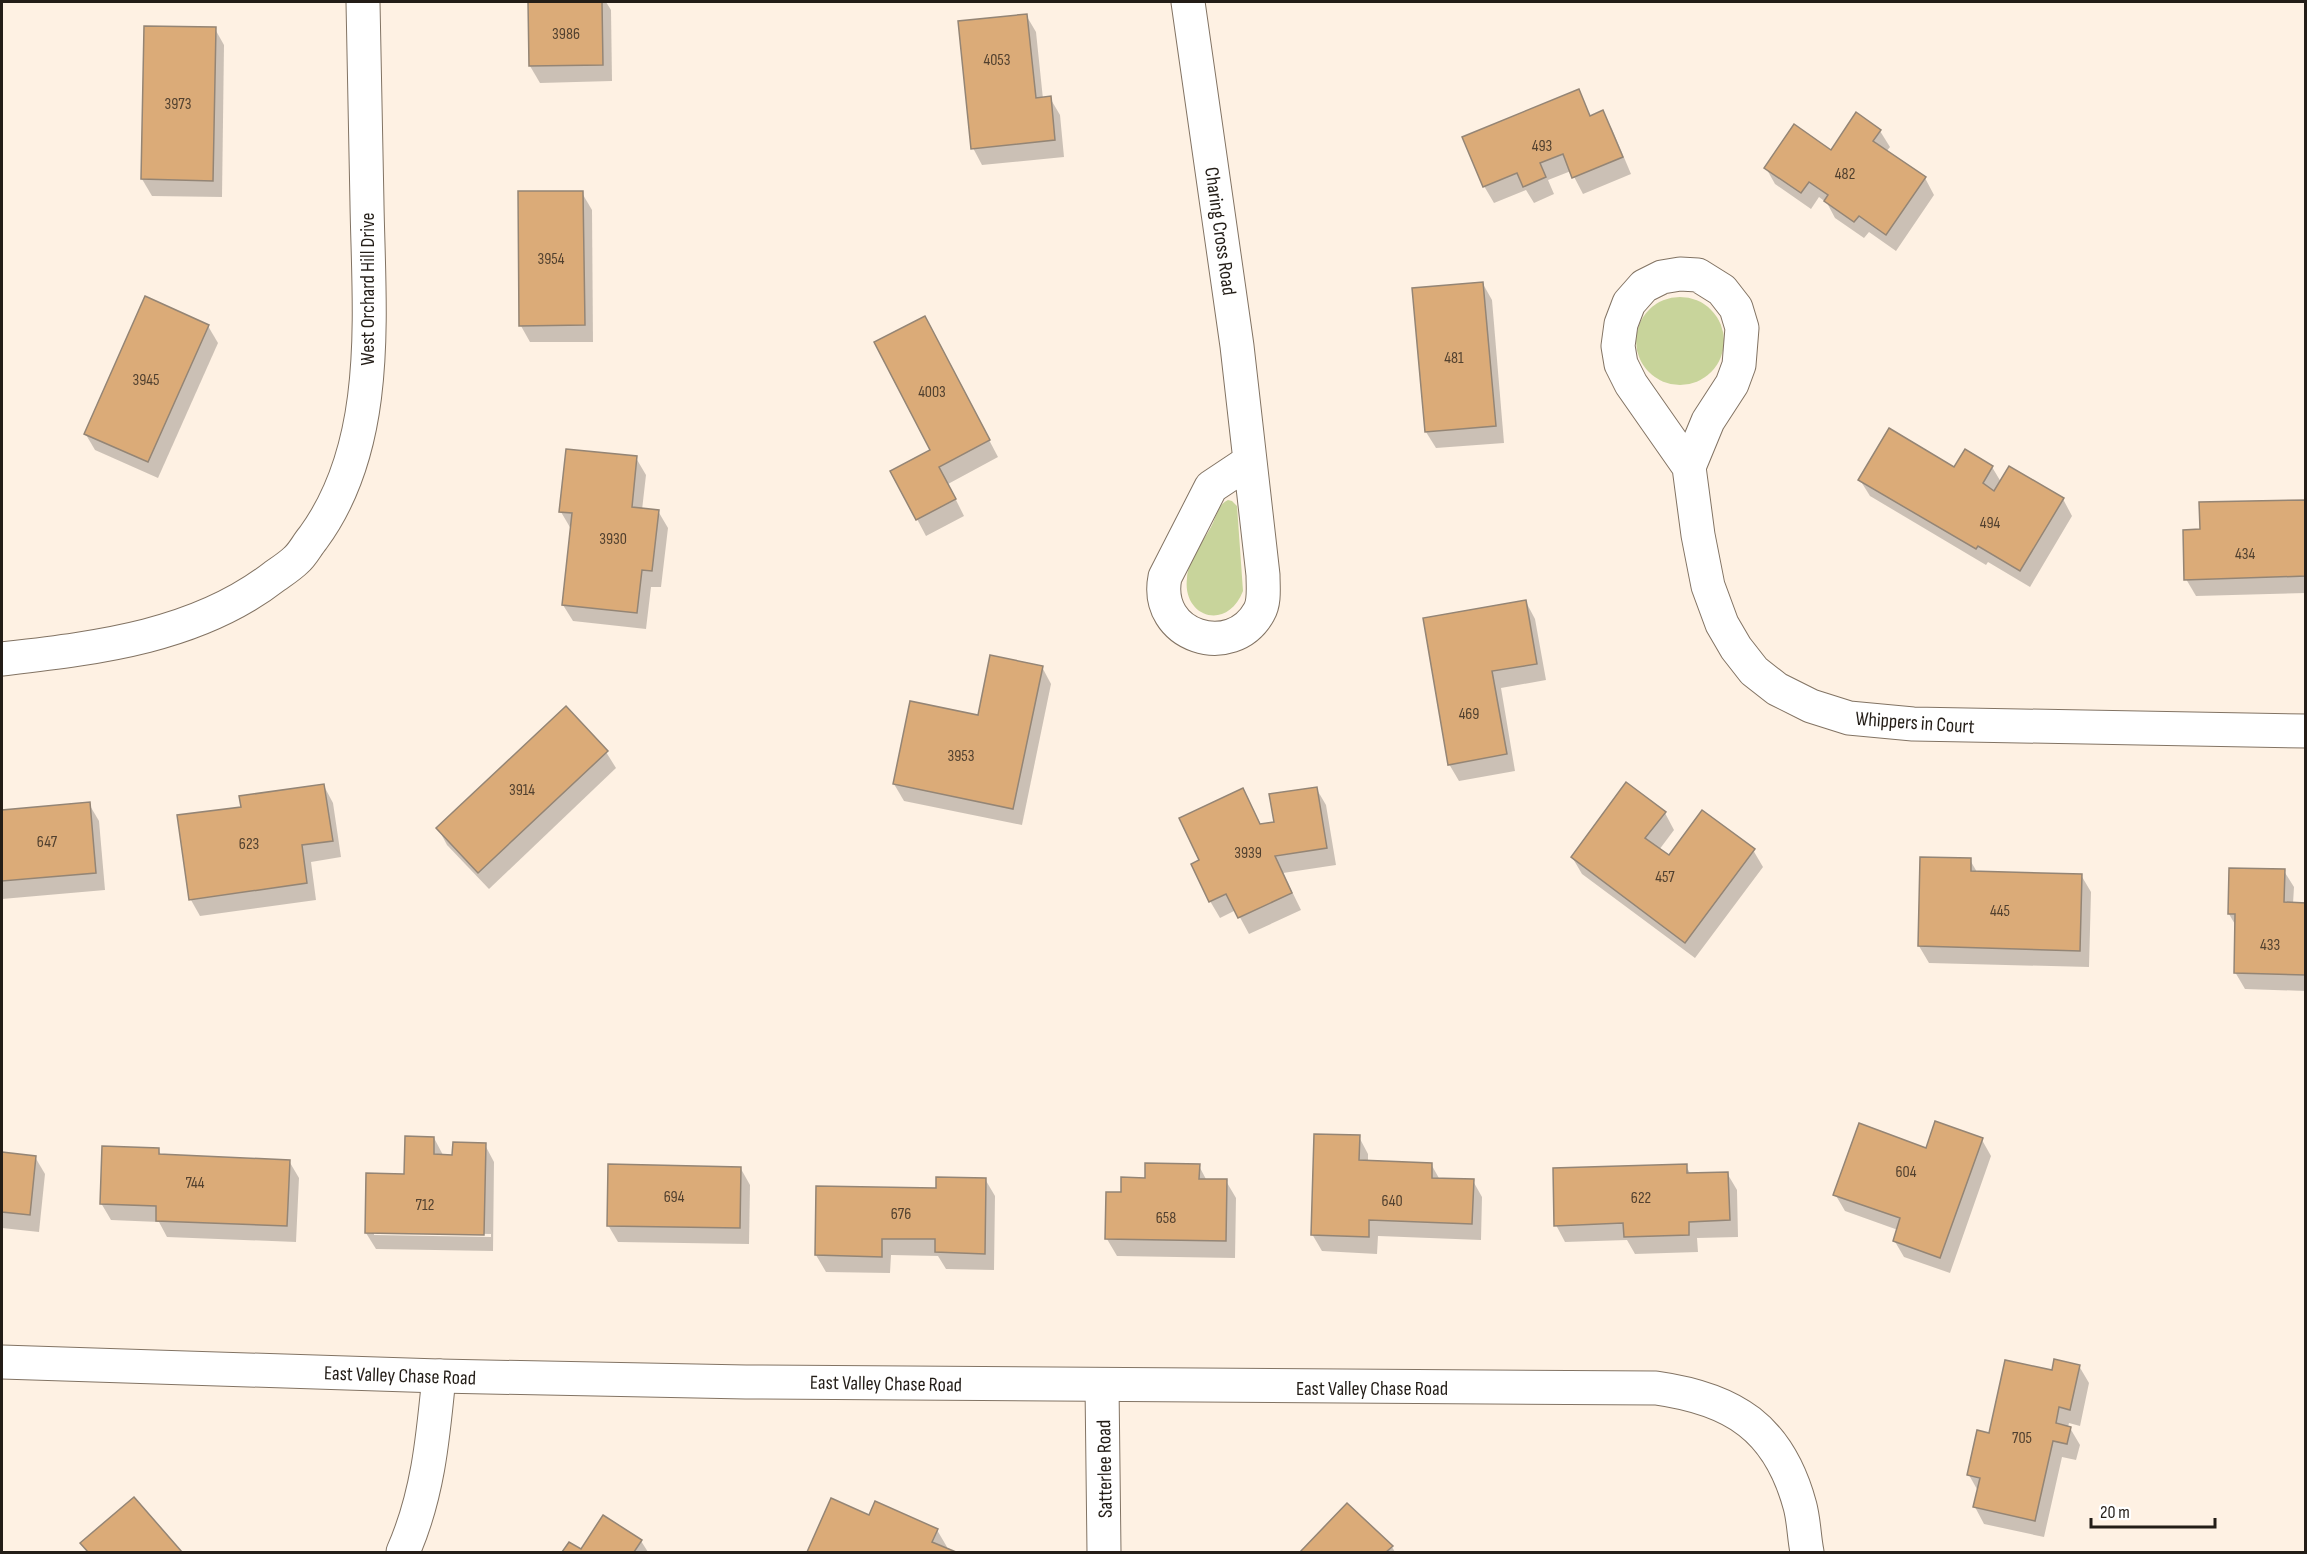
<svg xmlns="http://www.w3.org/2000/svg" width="2307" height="1554" font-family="'Sofia Sans Condensed',sans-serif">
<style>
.green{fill:#c8d49b}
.shadow{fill:#0003;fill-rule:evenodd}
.building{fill:#dbab78;stroke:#948575;stroke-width:1.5}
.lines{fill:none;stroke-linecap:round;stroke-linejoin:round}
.street-casing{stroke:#827363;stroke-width:35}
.street{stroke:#fff;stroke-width:33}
.labels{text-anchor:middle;stroke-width:6;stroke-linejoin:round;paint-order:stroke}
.number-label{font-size:16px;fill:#51402f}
.street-label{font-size:20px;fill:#231d17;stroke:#fff}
</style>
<rect width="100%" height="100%" fill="#fef1e3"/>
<!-- green -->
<g class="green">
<circle cx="1680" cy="341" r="44"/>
<path d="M 1228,500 L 1232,501 L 1237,506 L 1243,591 C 1227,632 1182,617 1187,578 C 1188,560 1203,542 1211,527 C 1216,518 1218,504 1228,500 Z"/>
</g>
<!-- shadow -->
<g class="shadow">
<polygon points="529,2 606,2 611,10 612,81 540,83 530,66"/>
<polygon points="1026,15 1036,32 1043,99 1050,98 1060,115 1064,157 982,165 973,148"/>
<polygon points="215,29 224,45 222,197 152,196 142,179"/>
<polygon points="1578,91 1591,117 1602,112 1612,129 1631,174 1583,194 1571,171 1548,180 1554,194 1534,203 1526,190 1494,203 1484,186"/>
<polygon points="1880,131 1890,147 1886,152 1925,178 1934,195 1896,251 1869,232 1864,238 1835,218 1827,203 1819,197 1811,209 1775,184 1766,168 1831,152"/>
<polygon points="582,193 592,210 593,342 530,342 521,326"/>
<polygon points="1483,284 1492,300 1504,443 1436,448 1426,432"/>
<polygon points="208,326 218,343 158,478 95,450 85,433"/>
<polygon points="934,335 998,457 948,484 964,516 926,536 917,519 932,450"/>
<polygon points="636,458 646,475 642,510 658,511 668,528 661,587 651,587 646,629 573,621 563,605 571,529 561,512"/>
<polygon points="1992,467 2001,482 2063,499 2072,516 2030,587 1988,562 1986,565 1870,496 1860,480 1955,469"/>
<polygon points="2306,501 2306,593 2196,596 2186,579 2201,531"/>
<polygon points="1526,602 1535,619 1546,680 1501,688 1515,771 1459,781 1449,764 1425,619"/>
<polygon points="1042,667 1051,684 1022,825 904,801 894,784"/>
<polygon points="606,752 616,768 489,889 447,845 438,828"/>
<polygon points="324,786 333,803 341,857 311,862 316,900 200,916 191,900 242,808"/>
<polygon points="1316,788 1326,805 1336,865 1283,873 1301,910 1249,934 1236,910 1220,918 1210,901 1201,860 1243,790 1261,825 1276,823"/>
<polygon points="89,804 99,821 105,890 2,899 2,811"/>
<polygon points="1665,813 1674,830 1659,850 1669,858 1753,850 1763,867 1695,958 1582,874 1572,857"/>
<polygon points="1921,858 1970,860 1977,872 2081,875 2091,892 2089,967 1929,963 1919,946"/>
<polygon points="2231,869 2284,871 2294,887 2293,904 2306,904 2306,991 2245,989 2235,972 2236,926 2229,914"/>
<polygon points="1359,1137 1368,1154 1368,1162 1431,1164 1440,1180 1473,1181 1482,1197 1481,1240 1378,1236 1377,1254 1322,1251 1312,1234"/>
<path d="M 434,1138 L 443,1155 L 454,1156 L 485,1145 L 494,1162 L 493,1251 L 376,1249 L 366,1233 ZM 374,1232 L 491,1234 L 491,1237 L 374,1235 Z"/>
<polygon points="1982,1140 1991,1156 1950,1273 1904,1257 1894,1240 1898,1230 1845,1211 1835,1194 1926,1150"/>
<polygon points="158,1150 162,1156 289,1161 299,1178 296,1242 167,1237 159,1222 111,1220 101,1203"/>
<polygon points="2,1154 35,1157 45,1174 39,1232 2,1228"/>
<polygon points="1199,1166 1207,1181 1226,1181 1236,1198 1235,1258 1117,1256 1107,1239 1123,1193 1147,1179"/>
<polygon points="1686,1166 1691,1175 1727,1173 1737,1190 1738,1237 1697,1238 1698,1252 1635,1254 1627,1240 1565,1242 1556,1225"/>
<polygon points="741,1169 750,1185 749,1244 618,1242 608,1225"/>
<polygon points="985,1179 995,1196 994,1270 946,1269 938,1256 891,1255 890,1273 826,1272 816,1255 938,1189"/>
<polygon points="2079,1366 2089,1383 2080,1426 2069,1423 2068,1427 2070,1428 2080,1445 2076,1460 2062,1457 2044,1537 1984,1524 1975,1507 1978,1491 1969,1475 1990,1435 2053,1371"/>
<polygon points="133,1499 180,1552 87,1552 82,1543"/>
<polygon points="831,1500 870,1517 937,1530 947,1547 946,1550 952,1552 809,1552"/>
<polygon points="1347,1505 1392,1547 1395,1552 1302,1552"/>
<polygon points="641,1541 648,1552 564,1552 570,1544 582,1551"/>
</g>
<!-- building -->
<g class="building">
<polygon points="528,2 602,2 603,65 529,66"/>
<polygon points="1027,14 1036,98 1051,96 1055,140 971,149 958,21"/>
<polygon points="144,26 216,27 213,181 141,179"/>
<polygon points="1579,89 1590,116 1603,110 1623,157 1572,178 1563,154 1540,163 1546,177 1523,187 1517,173 1483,187 1462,137"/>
<polygon points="1856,112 1881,130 1873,141 1926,177 1886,235 1859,216 1854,222 1824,201 1828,195 1809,182 1801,193 1764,168 1794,124 1831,150"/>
<polygon points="518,191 583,191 585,325 519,326"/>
<polygon points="1483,282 1496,426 1425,432 1412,288"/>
<polygon points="145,296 209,325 148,462 84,434"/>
<polygon points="925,316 990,440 939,467 956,499 916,520 890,471 930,450 874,342"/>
<polygon points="1889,428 1954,467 1965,449 1993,466 1983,483 1994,491 2009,466 2064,498 2020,571 1978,546 1976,549 1858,480"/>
<polygon points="566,449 637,456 632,507 659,510 652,571 642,570 637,613 562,605 572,513 559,512"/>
<polygon points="2306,500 2306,576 2184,580 2183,530 2200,529 2199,502"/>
<polygon points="1526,600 1537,664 1492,671 1507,754 1448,765 1423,618"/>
<polygon points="990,655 1043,666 1013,809 893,784 910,701 978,715"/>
<polygon points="566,706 608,751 478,873 436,828"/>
<polygon points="1626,782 1666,812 1645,838 1669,855 1702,810 1755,849 1685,943 1571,857"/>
<polygon points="324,784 333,841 302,845 307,883 189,900 177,815 241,807 239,796"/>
<polygon points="1317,787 1327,848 1275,856 1292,893 1238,918 1226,894 1209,902 1191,864 1199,860 1179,818 1243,788 1260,824 1274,822 1269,794"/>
<polygon points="90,802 96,873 2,881 2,810"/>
<polygon points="1920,857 1971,858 1971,871 2082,874 2080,951 1918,946"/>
<polygon points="2229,868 2285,869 2284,902 2306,903 2306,975 2234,973 2235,914 2228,914"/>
<polygon points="1935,1121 1983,1138 1940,1258 1893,1241 1900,1218 1833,1195 1859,1123 1926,1148"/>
<polygon points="1314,1134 1360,1135 1359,1160 1432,1163 1432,1178 1474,1179 1472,1224 1369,1220 1369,1237 1311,1235"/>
<polygon points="405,1136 434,1137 434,1154 452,1155 453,1142 486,1143 484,1235 365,1233 366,1173 404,1174"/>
<polygon points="102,1146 159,1148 159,1154 290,1160 287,1226 156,1221 156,1206 100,1204"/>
<polygon points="2,1152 36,1156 30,1215 2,1212"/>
<polygon points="1145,1163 1200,1164 1199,1179 1227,1179 1226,1241 1105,1239 1106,1192 1121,1192 1121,1177 1145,1178"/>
<polygon points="608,1164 741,1167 740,1228 607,1226"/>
<polygon points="1687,1164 1687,1173 1728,1172 1730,1220 1689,1222 1689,1235 1624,1237 1623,1223 1554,1226 1553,1168"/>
<polygon points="936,1177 986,1178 985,1254 935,1252 935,1239 882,1239 882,1257 815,1255 816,1186 936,1188"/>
<polygon points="2054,1359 2080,1365 2070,1410 2059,1407 2056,1423 2071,1427 2067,1444 2053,1441 2035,1521 1973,1507 1980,1478 1967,1475 1977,1430 1989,1433 2005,1360 2052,1370"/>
<polygon points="134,1497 182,1552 88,1552 80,1543"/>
<polygon points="831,1498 869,1515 875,1501 938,1529 932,1542 956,1552 807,1552"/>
<polygon points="1347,1503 1393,1546 1386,1552 1300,1552"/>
<polygon points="603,1515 642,1540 634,1552 562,1552 569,1542 581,1549"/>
</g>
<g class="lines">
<!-- street casing -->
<g class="street-casing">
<g id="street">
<path d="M 1188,2 L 1237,346 L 1263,575 C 1263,587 1265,602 1259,612 C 1232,661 1153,637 1165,577 L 1211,487 L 1250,461"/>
<polyline points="1689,467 1708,421 1732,384 1739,365 1742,328 1736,308 1722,290 1698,275 1680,274 1662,277 1644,286 1629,303 1621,324 1618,346 1621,364 1631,384 1689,467 1698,535 1708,586 1722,624 1736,648 1754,671 1777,689 1811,706 1849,718 1913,724 2306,731"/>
<path d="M 2,659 C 96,648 197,637 275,576 C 282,571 290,566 296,560 C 303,554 307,545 313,538 C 382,444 369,315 367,205 C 366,137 364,69 363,2"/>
<path d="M 2,1362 L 439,1376 L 746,1382 L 1656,1388 C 1734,1399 1779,1428 1800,1506 C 1804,1521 1804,1537 1807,1552"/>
<polyline points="1102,1385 1104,1552"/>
<path d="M 403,1552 C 428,1495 433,1438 439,1376"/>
</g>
</g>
<!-- street -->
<use href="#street" class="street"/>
</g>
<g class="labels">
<!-- number labels -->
<g class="number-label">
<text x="566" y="39">3986</text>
<text x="997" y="65">4053</text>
<text x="178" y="109">3973</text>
<text x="1542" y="151">493</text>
<text x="1845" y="179">482</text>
<text x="551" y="264">3954</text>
<text x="1454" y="363">481</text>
<text x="146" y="385">3945</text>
<text x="932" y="397">4003</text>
<text x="1990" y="528">494</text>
<text x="613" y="544">3930</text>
<text x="2245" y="559">434</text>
<text x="1469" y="719">469</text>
<text x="961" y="761">3953</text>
<text x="522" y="795">3914</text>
<text x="47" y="847">647</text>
<text x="249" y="849">623</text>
<text x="1248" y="858">3939</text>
<text x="1665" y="882">457</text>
<text x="2000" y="916">445</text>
<text x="2270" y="950">433</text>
<text x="1906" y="1177">604</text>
<text x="195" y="1188">744</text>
<text x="674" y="1202">694</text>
<text x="1641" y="1203">622</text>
<text x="1392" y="1206">640</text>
<text x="425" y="1210">712</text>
<text x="901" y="1219">676</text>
<text x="1166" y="1223">658</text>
<text x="2022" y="1443">705</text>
</g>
<!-- street labels -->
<g class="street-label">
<text transform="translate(1221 231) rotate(82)" y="7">Charing Cross Road</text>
<text transform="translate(367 289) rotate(-90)" y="7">West Orchard Hill Drive</text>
<text transform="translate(1915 722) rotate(4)" y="7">Whippers in Court</text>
<text transform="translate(400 1375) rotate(2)" y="7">East Valley Chase Road</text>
<text transform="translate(886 1383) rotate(1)" y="7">East Valley Chase Road</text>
<text x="1372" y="1395">East Valley Chase Road</text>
<text transform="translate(1104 1469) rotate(-91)" y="7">Satterlee Road</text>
</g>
</g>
<!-- border -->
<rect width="2307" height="1554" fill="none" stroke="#231d17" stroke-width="6"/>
<!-- scale -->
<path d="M2091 1518v9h124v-9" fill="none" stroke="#231d17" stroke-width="3"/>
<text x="2100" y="1518" font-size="18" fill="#231d17" stroke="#ffffff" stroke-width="4.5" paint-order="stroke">20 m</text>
</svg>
